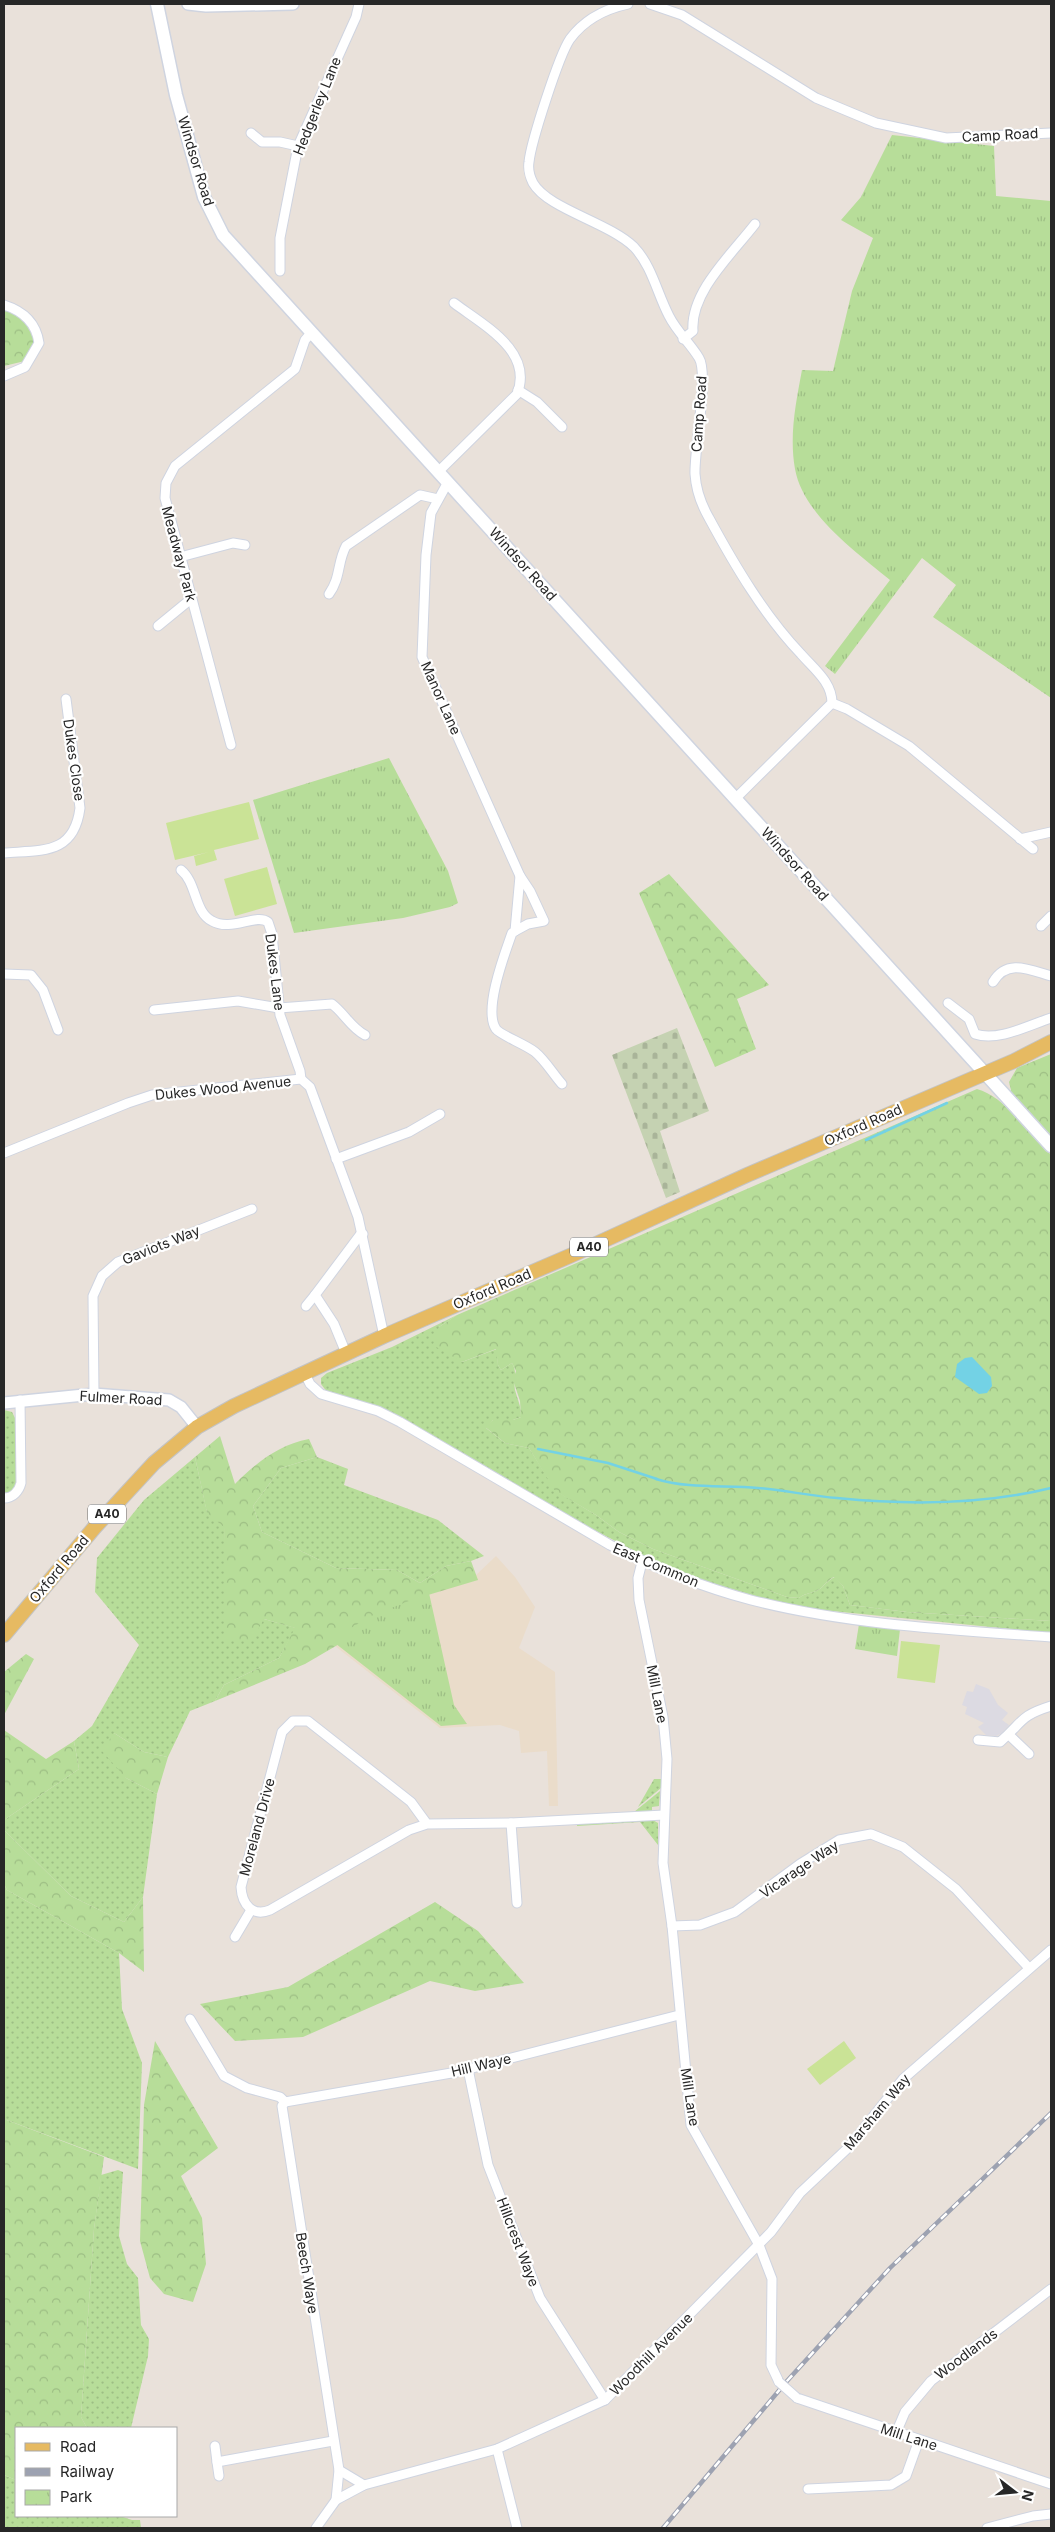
<svg xmlns="http://www.w3.org/2000/svg" width="1055" height="2532" font-family="Inter,sans-serif">
<style>
.industrial{fill:#dcdae2}
.education{fill:#eadcca}
.grass{fill:url(#grass-dots)}
.forest{fill:url(#forest-crowns)}
.cemetery{fill:url(#cemetery-stones)}
.park{fill:url(#park-tufts)}
.pitch{fill:#cae396}
.water{fill:#73d2e5}
.lines{fill:none;stroke-linecap:round;stroke-linejoin:round}
.stream{stroke:#73d2e5;stroke-width:2.5}
.minor-casing{stroke:#cfd4e0;stroke-width:11}
.tertiary-casing{stroke:#cfd4e0;stroke-width:14}
.secondary-casing{stroke:#cfd4e0;stroke-width:15}
.primary-casing{stroke:#c3c3c3;stroke-width:16}
.minor{stroke:#fff;stroke-width:9}
.tertiary{stroke:#fff;stroke-width:11}
.secondary{stroke:#fff;stroke-width:12}
.primary{stroke:#e6ba62;stroke-width:14}
.rail-casing{stroke:#9da2b1;stroke-width:4.5}
.rail{stroke:#fff;stroke-width:2.5;stroke-dasharray:8;stroke-linecap:butt}
.minor-bridge-casing{stroke:#cfd4e0;stroke-width:11;stroke-linecap:butt}
.minor-bridge{stroke:#fff;stroke-width:9}
.labels{text-anchor:middle;stroke-width:4.5;stroke-linejoin:round;paint-order:stroke}
.shield{fill:#fff;stroke:#686868;stroke-width:1}
.shield-label{font-size:12px;font-weight:bold;fill:#272727}
.street-label{font-size:14px;fill:#272727;stroke:#fff}
</style>
<defs>
<pattern id="grass-dots" width="8" height="8" patternUnits="userSpaceOnUse" patternTransform="scale(1.25)"><rect width="8" height="8" fill="#b7dd99"/><path d="M2 2h.1M6 6h.1" fill="none" stroke="#9dbe84" stroke-width="1.8" stroke-linecap="round"/></pattern>
<pattern id="forest-crowns" width="20" height="18" patternUnits="userSpaceOnUse" patternTransform="scale(1.25)"><rect width="20" height="18" fill="#b7dd99"/><path d="M2 6a3 3 0 1 1 6 0M12 15a3 3 0 1 1 6 0" fill="none" stroke="#9dbe84"/></pattern>
<pattern id="cemetery-stones" width="16" height="16" patternUnits="userSpaceOnUse" patternTransform="scale(1.25)"><rect width="16" height="16" fill="#c5d2b2"/><path d="M2 7V4a2 2 0 0 1 4 0v3zM10 15v-3a2 2 0 0 1 4 0v3z" fill="#a9b499"/></pattern>
<pattern id="park-tufts" width="24" height="20" patternUnits="userSpaceOnUse" patternTransform="scale(1.25)"><rect width="24" height="20" fill="#b7dd99"/><path d="M3 7l-1-3M5 7V3M7 7l1-3M15 17l-1-3M17 17v-4M19 17l1-3" fill="none" stroke="#9dbe84"/></pattern>
</defs>
<rect width="100%" height="100%" fill="#e9e1da"/>
<!-- industrial -->
<polygon class="industrial" points="976,1684 989,1689 998,1705 1008,1713 1002,1720 1009,1725 1002,1733 996,1736 986,1735 978,1727 984,1723 965,1714 967,1707 962,1705 967,1691 973,1692"/>
<!-- education -->
<polygon class="education" points="496,1556 515,1577 535,1607 519,1648 555,1672 558,1806 549,1806 547,1751 521,1753 519,1731 500,1725 440,1728 326,1639 438,1589 476,1575"/>
<!-- grass -->
<g class="grass">
<path d="M 457,1315 L 439,1327 L 462,1362 L 497,1349 L 498,1365 L 501,1370 L 512,1363 C 518,1373 513,1380 515,1390 C 518,1401 521,1405 521,1417 L 513,1420 L 493,1420 L 486,1428 L 505,1443 L 529,1448 L 556,1491 L 596,1515 L 619,1532 L 653,1549 L 787,1597 L 799,1598 C 807,1592 811,1594 818,1590 C 824,1587 827,1580 835,1577 L 843,1586 L 850,1605 L 907,1612 L 1051,1621 L 1051,1633 L 812,1609 L 765,1599 L 675,1572 L 577,1521 L 401,1417 L 368,1404 L 327,1392 L 321,1384 L 321,1378 L 327,1373 L 392,1347 Z"/>
<polygon points="4,1410 12,1412 15,1418 18,1484 13,1492 4,1496"/>
<polygon points="195,1457 207,1512 224,1526 226,1556 264,1619 296,1628 279,1658 224,1685 215,1701 190,1711 168,1757 144,1752 114,1733 126,1778 157,1794 143,1897 124,1922 71,1896 4,1830 4,1820 79,1769 74,1741 92,1726 139,1645 95,1592 97,1558 144,1500"/>
<polygon points="317,1457 348,1469 344,1485 438,1520 484,1556 471,1561 446,1566 420,1583 397,1570 336,1568 262,1532 253,1506 281,1468"/>
<polygon points="654,1779 661,1779 661,1788 638,1807"/>
<polygon points="660,1791 659,1806 652,1807 652,1811 634,1812"/>
<polygon points="651,1819 658,1823 658,1845 640,1822 577,1826 577,1824"/>
<polygon points="4,1884 7,1890 119,1953 122,2009 142,2063 138,2169 4,2119"/>
<polygon points="118,2170 123,2172 119,2236 127,2264 138,2278 141,2325 149,2339 148,2356 131,2428 87,2428 81,2417 94,2229 101,2175"/>
<polygon points="4,2475 16,2480 16,2516 120,2516 132,2520 140,2520 141,2528 4,2528"/>
</g>
<!-- forest -->
<g class="forest">
<path d="M 4,304 C 28,320 42,329 29,360 L 4,366 Z"/>
<polygon points="669,874 769,985 737,999 756,1049 715,1067 639,893"/>
<polygon points="1051,1054 1051,1139 1009,1092 1011,1090 1009,1082 1017,1068"/>
<path d="M 977,1089 C 1004,1096 1032,1135 1051,1155 L 1051,1621 L 907,1612 L 850,1605 L 843,1586 L 834,1577 C 827,1580 824,1587 818,1590 C 811,1594 807,1592 799,1598 L 787,1597 L 653,1549 L 619,1532 L 596,1515 L 555,1491 L 529,1448 L 505,1443 L 485,1427 L 493,1420 L 513,1420 L 521,1417 L 520,1401 L 513,1380 L 516,1371 L 512,1363 L 501,1370 L 498,1365 L 496,1349 L 462,1362 L 433,1345 L 439,1327 L 457,1315 Z"/>
<path d="M 220,1436 L 235,1484 C 256,1463 278,1445 309,1439 L 317,1457 L 281,1468 L 253,1506 L 262,1532 L 336,1568 L 397,1570 L 420,1583 L 446,1566 L 471,1561 L 478,1580 L 418,1598 L 305,1664 L 215,1701 L 224,1685 L 279,1658 L 295,1628 L 264,1619 L 251,1641 L 226,1640 L 224,1527 L 207,1513 L 195,1457 Z"/>
<polygon points="26,1654 34,1659 4,1715 4,1672"/>
<polygon points="4,1730 46,1759 74,1741 79,1769 4,1820"/>
<polygon points="114,1733 144,1752 168,1757 157,1794 126,1778 102,1751"/>
<polygon points="4,1830 71,1896 124,1922 143,1897 144,1972 119,1953 7,1890 4,1884"/>
<polygon points="435,1902 478,1931 524,1983 475,1991 430,1981 303,2037 235,2041 200,2004 288,1987"/>
<polygon points="155,2041 218,2148 181,2176 202,2218 206,2264 193,2302 164,2294 150,2278 140,2241 144,2105"/>
<polygon points="4,2119 104,2157 94,2229 81,2417 87,2428 16,2428 16,2480 4,2475"/>
</g>
<!-- cemetery -->
<polygon class="cemetery" points="677,1028 709,1111 660,1131 680,1192 666,1198 612,1055"/>
<!-- park -->
<g class="park">
<path d="M 892,135 L 994,146 L 996,196 L 1051,201 L 1051,698 L 933,617 L 956,585 L 922,558 L 835,674 L 825,666 L 890,580 C 856,552 803,514 795,469 C 789,436 796,402 802,370 L 833,371 L 852,291 L 873,238 L 841,220 L 861,197 Z"/>
<polygon points="389,758 448,871 458,903 450,907 403,918 294,933 253,800"/>
<polygon points="429,1593 454,1705 467,1724 441,1726 331,1640 371,1616"/>
<polygon points="859,1624 900,1629 897,1656 855,1649"/>
</g>
<!-- pitch -->
<g class="pitch">
<polygon points="249,802 259,839 214,850 217,860 196,866 194,856 209,852 175,860 166,823"/>
<polygon points="267,867 277,904 235,916 224,879"/>
<polygon points="901,1641 940,1645 935,1683 897,1678"/>
<polygon points="844,2041 856,2058 820,2085 807,2069"/>
</g>
<!-- water -->
<polygon class="water" points="972,1357 991,1377 992,1386 987,1393 979,1394 955,1377 957,1364 965,1358"/>
<g class="lines">
<!-- stream -->
<g class="stream">
<polyline points="866,1140 947,1103"/>
<polyline points="538,1449 608,1463 657,1479"/>
<path d="M 656,1479 C 688,1489 725,1485 758,1488 C 784,1490 810,1496 837,1498 C 907,1505 982,1505 1051,1488"/>
</g>
<!-- minor casing -->
<g class="minor-casing">
<g id="minor">
<path d="M 628,4 C 605,9 584,20 570,39 C 559,55 531,142 529,162 C 528,168 530,177 533,183 C 548,209 608,222 634,247 C 652,266 657,293 669,316 C 677,332 690,343 699,358 C 709,374 694,450 695,474 C 696,490 701,504 709,518 C 735,566 764,615 801,654 C 814,669 832,682 832,703 L 736,798"/>
<polyline points="650,4 682,15 816,98 876,123 946,138 1051,133"/>
<polyline points="251,133 262,142 280,142 298,146"/>
<polyline points="280,271 280,238 298,146 356,17 359,4"/>
<path d="M 4,305 C 23,311 36,322 39,343 L 25,367 L 4,376"/>
<path d="M 683,339 L 693,331 C 690,292 732,254 755,224"/>
<polyline points="518,390 537,402 562,427"/>
<path d="M 439,471 L 517,394 C 534,351 483,325 454,303"/>
<polyline points="448,482 431,513 426,555 422,657 520,876 530,891 544,921 528,924 515,931"/>
<polyline points="180,557 233,543 245,545"/>
<path d="M 329,594 C 341,577 337,563 346,546 L 420,495 L 438,499"/>
<polyline points="158,626 191,599"/>
<polyline points="832,703 847,709 909,746 1033,849"/>
<polyline points="231,745 165,498 166,483 175,466 295,369 305,340 312,332"/>
<polyline points="1020,839 1051,832"/>
<path d="M 4,853 C 42,850 74,855 80,808 L 66,699"/>
<path d="M 181,870 C 197,883 194,912 212,921 C 231,932 256,913 268,922 L 272,934 L 280,1015 L 300,1071 L 301,1079"/>
<path d="M 520,876 L 515,931 L 512,933 C 505,953 483,1010 496,1029 C 500,1035 525,1044 535,1052 C 545,1060 553,1074 562,1084"/>
<polyline points="1041,926 1051,916"/>
<polyline points="4,974 31,975 43,990 58,1030"/>
<path d="M 993,982 C 1007,958 1030,970 1051,976"/>
<path d="M 948,1003 L 969,1019 L 975,1034 C 998,1042 1029,1025 1051,1018"/>
<path d="M 154,1010 L 238,1001 L 279,1008 L 332,1004 C 345,1014 351,1028 365,1035"/>
<polyline points="4,1153 128,1103 152,1095 301,1079 310,1087 358,1217 384,1336"/>
<polyline points="336,1159 409,1132 440,1114"/>
<polyline points="306,1306 315,1295"/>
<polyline points="346,1353 334,1324 315,1295 360,1235 363,1234"/>
<path d="M 304,1372 L 310,1384 L 321,1394 L 378,1411 L 400,1422 L 610,1545 C 655,1568 702,1587 751,1600 C 848,1625 952,1630 1051,1637"/>
<polyline points="94,1394 93,1296 102,1276 118,1262 252,1209"/>
<path d="M 4,1498 C 13,1498 19,1491 21,1483 L 20,1400"/>
<polyline points="642,1562 638,1578 639,1600 663,1717 667,1759 663,1863 672,1926 691,2125 759,2245 772,2279 771,2365 779,2382"/>
<polyline points="1009,1735 1029,1754"/>
<path d="M 978,1740 L 1000,1742 C 1023,1722 1019,1716 1051,1706"/>
<polyline points="511,1823 517,1903"/>
<path d="M 427,1824 L 411,1802 L 308,1721 L 293,1721 L 282,1732 L 241,1887 C 242,1905 253,1917 270,1910 L 409,1830 L 427,1824 L 511,1823 L 664,1815"/>
<polyline points="672,1926 700,1925 735,1912 800,1864 839,1840 871,1834 903,1847 956,1889 1029,1968"/>
<polyline points="235,1937 251,1910"/>
<polyline points="190,2019 224,2076 247,2088 280,2097 285,2102"/>
<polyline points="468,2069 488,2165 540,2298 605,2400"/>
<polyline points="797,2398 1051,2484"/>
<polyline points="896,2433 905,2412 931,2381 1051,2289"/>
<polyline points="215,2446 217,2462 333,2441"/>
<polyline points="497,2449 517,2528"/>
<polyline points="217,2462 219,2476"/>
<polyline points="339,2470 364,2485"/>
<polyline points="808,2489 891,2485 906,2476 919,2440"/>
<polyline points="336,2500 339,2470 282,2106 285,2102 457,2072 679,2015"/>
<polyline points="316,2528 336,2500 364,2485 497,2449 605,2400 771,2232 800,2193 849,2147 903,2079 1051,1950"/>
<polyline points="987,2528 1033,2516 1051,2514"/>
</g>
</g>
<!-- tertiary casing -->
<g class="tertiary-casing">
<g id="tertiary">
<polyline points="188,4 206,6 293,4"/>
<polyline points="4,1403 94,1394 169,1400 181,1407 197,1427"/>
</g>
</g>
<!-- secondary casing -->
<g class="secondary-casing">
<polyline id="secondary" points="157,4 176,95 204,197 223,235 1051,1146"/>
</g>
<!-- primary casing -->
<g class="primary-casing">
<polyline id="primary" points="4,1635 94,1528 154,1463 197,1427 234,1406 384,1336 572,1255 747,1175 1014,1061 1051,1042"/>
</g>
<!-- minor -->
<use href="#minor" class="minor"/>
<!-- tertiary -->
<use href="#tertiary" class="tertiary"/>
<!-- secondary -->
<use href="#secondary" class="secondary"/>
<!-- primary -->
<use href="#primary" class="primary"/>
<!-- rail casing -->
<g class="rail-casing">
<polyline id="rail" points="663,2528 787,2381 890,2268 1051,2113"/>
</g>
<!-- rail -->
<use href="#rail" class="rail"/>
<!-- minor-bridge casing -->
<g class="minor-bridge-casing">
<polyline id="minor-bridge" points="779,2382 797,2398"/>
</g>
<!-- minor-bridge -->
<use href="#minor-bridge" class="minor-bridge"/>
</g>
<g class="labels">
<!-- shield labels -->
<g class="shield">
<rect x="570" y="1237.5" width="38" height="19" rx="4"/>
<rect x="88" y="1504.5" width="38" height="19" rx="4"/>
</g>
<g class="shield-label">
<text x="589" y="1251">A40</text>
<text x="107" y="1518">A40</text>
</g>
<!-- street labels -->
<g class="street-label">
<text transform="translate(317 106) rotate(-68)" y="5">Hedgerley Lane</text>
<text transform="translate(1000 135) rotate(-3)" y="5">Camp Road</text>
<text transform="translate(196 161) rotate(73)" y="5">Windsor Road</text>
<text transform="translate(699 414) rotate(-86)" y="5">Camp Road</text>
<text transform="translate(179 554) rotate(75)" y="5">Meadway Park</text>
<text transform="translate(523 564) rotate(48)" y="5">Windsor Road</text>
<text transform="translate(441 698) rotate(66)" y="5">Manor Lane</text>
<text transform="translate(74 760) rotate(82)" y="5">Dukes Close</text>
<text transform="translate(795 864) rotate(48)" y="5">Windsor Road</text>
<text transform="translate(275 972) rotate(83)" y="5">Dukes Lane</text>
<text transform="translate(223 1088) rotate(-6)" y="5">Dukes Wood Avenue</text>
<text transform="translate(863 1125) rotate(-24)" y="5">Oxford Road</text>
<text transform="translate(161 1245) rotate(-22)" y="5">Gaviots Way</text>
<text transform="translate(492 1289) rotate(-23)" y="5">Oxford Road</text>
<text transform="translate(121 1398) rotate(3)" y="5">Fulmer Road</text>
<text transform="translate(656 1565) rotate(23)" y="5">East Common</text>
<text transform="translate(59 1569) rotate(-50)" y="5">Oxford Road</text>
<text transform="translate(657 1694) rotate(79)" y="5">Mill Lane</text>
<text transform="translate(257 1827) rotate(-75)" y="5">Moreland Drive</text>
<text transform="translate(799 1869) rotate(-34)" y="5">Vicarage Way</text>
<text transform="translate(481 2065) rotate(-13)" y="5">Hill Waye</text>
<text transform="translate(690 2097) rotate(81)" y="5">Mill Lane</text>
<text transform="translate(877 2112) rotate(-50)" y="5">Marsham Way</text>
<text transform="translate(518 2242) rotate(69)" y="5">Hillcrest Waye</text>
<text transform="translate(307 2273) rotate(81)" y="5">Beech Waye</text>
<text transform="translate(651 2354) rotate(-45)" y="5">Woodhill Avenue</text>
<text transform="translate(966 2354) rotate(-37)" y="5">Woodlands</text>
<text transform="translate(909 2437) rotate(18)" y="5">Mill Lane</text>
</g>
</g>
<!-- border -->
<rect width="1055" height="2532" fill="none" stroke="#272727" stroke-width="10"/>
<!-- legend -->
<rect x="15" y="2427" width="162" height="90" fill="#ffffff" stroke="#a9a9a9"/>
<rect x="25" y="2443" width="25" height="8" fill="#e6ba62" stroke="#a9a9a9"/>
<text x="60" y="2452" font-size="15" fill="#272727">Road</text>
<rect x="25" y="2468" width="25" height="8" fill="#9da2b1" stroke="#a9a9a9"/>
<text x="60" y="2477" font-size="15" fill="#272727">Railway</text>
<rect x="25" y="2490" width="25" height="15" fill="url(#park-tufts)" stroke="#a9a9a9"/>
<text x="60" y="2502" font-size="15" fill="#272727">Park</text>
<!-- north arrow -->
<g transform="translate(1015 2492) rotate(106)" stroke="#ffffff" stroke-width="4" paint-order="stroke">
<path d="M0-4L9 19L0 12L-9 19Z" fill="#272727"/>
<text y="-8" font-size="14" font-weight="bold" text-anchor="middle" fill="#272727">N</text>
</g>
</svg>
